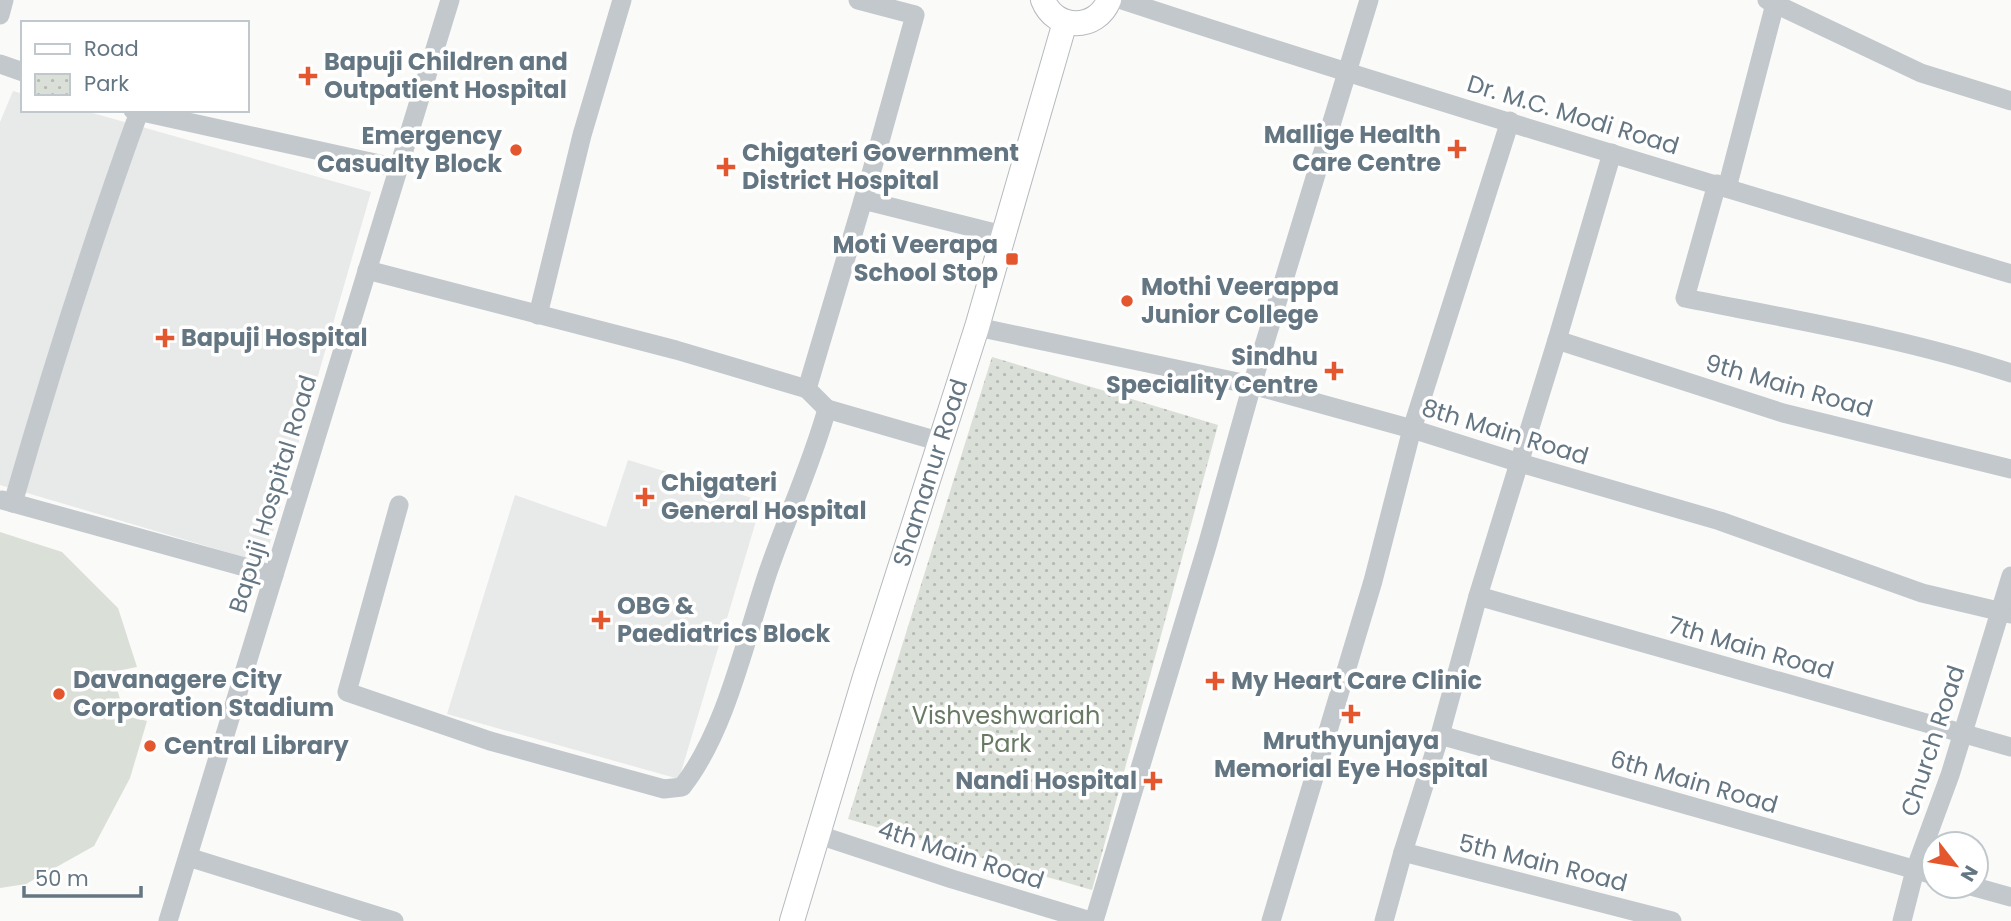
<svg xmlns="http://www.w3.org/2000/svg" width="2011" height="921" font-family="Poppins,sans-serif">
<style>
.built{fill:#e8e9e9}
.grass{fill:#dadfd7}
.park{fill:url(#park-dots)}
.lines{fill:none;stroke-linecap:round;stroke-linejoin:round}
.major-casing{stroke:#b5babe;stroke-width:26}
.minor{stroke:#c3c8cc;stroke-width:19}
.major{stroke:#fff;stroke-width:24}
.poi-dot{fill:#e4572e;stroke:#fff;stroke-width:2.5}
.labels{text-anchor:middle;stroke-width:7;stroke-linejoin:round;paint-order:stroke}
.poi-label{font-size:24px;font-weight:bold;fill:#657683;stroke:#fff;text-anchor:start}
.street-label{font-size:24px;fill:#657683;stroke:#fff}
.park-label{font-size:24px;fill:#687a64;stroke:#fff}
</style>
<defs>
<pattern id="park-dots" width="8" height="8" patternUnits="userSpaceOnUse" patternTransform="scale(1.75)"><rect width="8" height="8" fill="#dadfd7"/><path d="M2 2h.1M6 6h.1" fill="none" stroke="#b4b9b4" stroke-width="1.8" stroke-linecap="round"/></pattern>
</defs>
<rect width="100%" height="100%" fill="#fafaf8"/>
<!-- built -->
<g class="built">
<polygon points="13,91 23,94 23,110 82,110 371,192 264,563 0,485 0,122"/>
<polygon points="628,460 762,501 679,779 447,714 515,495 606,527"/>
</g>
<!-- grass -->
<polygon class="grass" points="0,532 62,552 118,608 137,667 112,672 125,716 147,721 130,778 94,846 26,884 0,888"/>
<!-- park -->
<polygon class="park" points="992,357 1218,425 1092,890 848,819"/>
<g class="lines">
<!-- major casing -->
<g class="major-casing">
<g id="major">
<path d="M 1043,0 C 1055,31 1097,31 1109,0"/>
<path id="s1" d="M 792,921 L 865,677 L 977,327 L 1065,22"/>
</g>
</g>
<!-- minor -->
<g class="minor">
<path d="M 1122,0 C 1417,97 1714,184 2011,274"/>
<polyline points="1767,0 1921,73 2011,101"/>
<polyline points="0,15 4,0"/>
<polyline points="0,64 23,72"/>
<polyline points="133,110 398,168"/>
<path d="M 1717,184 L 1685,298 C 1794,320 1905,338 2011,373"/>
<polyline points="1727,188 1776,0"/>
<polyline points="863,200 1003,235"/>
<polyline points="367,270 676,350 807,389"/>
<polyline points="538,315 582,135 622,0"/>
<polyline points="977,327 1252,385 1412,429 1520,463 1720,521 1922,593 2011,614"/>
<polyline points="1557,340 1783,413 2011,469"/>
<polyline points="827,409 807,389 872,170 915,15 858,0"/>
<polyline points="2,500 274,575"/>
<path d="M 13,503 C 51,371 92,241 139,112"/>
<path d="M 399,505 L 347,692 L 490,741 L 664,789 L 682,787 C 725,733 745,641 767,575 C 786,519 811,466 827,409 L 941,442"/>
<polyline points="1478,596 2011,747"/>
<polyline points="1440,735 1934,875"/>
<polyline points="816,834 952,879 1091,921"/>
<polyline points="1403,852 1672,921"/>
<polyline points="188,857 394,921"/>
<polyline points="1971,886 2011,897"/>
<polyline points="168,921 450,0"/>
<polyline points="1094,921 1207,546 1252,385 1369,0"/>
<polyline points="1271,921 1373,581 1412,429 1510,121"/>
<polyline points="1384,921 1403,852 1440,735 1478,596 1557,340 1612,153"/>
<polyline points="1902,921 1915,870 1950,775 2011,576"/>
</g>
<!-- major -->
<use href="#major" class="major"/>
</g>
<!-- markers -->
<g class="poi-dot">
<path d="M304.5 65.5h7v7h7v7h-7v7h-7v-7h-7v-7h7z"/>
<path d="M1453.5 138.5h7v7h7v7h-7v7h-7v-7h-7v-7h7z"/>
<circle cx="516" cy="150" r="7"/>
<path d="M722.5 156.5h7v7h7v7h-7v7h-7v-7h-7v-7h7z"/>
<rect x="1005" y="252" width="14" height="14" rx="3.5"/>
<circle cx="1127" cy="301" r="7"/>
<path d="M161.5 327.5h7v7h7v7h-7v7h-7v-7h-7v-7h7z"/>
<path d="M1330.5 360.5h7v7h7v7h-7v7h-7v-7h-7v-7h7z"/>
<path d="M641.5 486.5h7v7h7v7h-7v7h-7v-7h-7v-7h7z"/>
<path d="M597.5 609.5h7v7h7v7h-7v7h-7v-7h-7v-7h7z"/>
<path d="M1211.5 670.5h7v7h7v7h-7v7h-7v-7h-7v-7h7z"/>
<circle cx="59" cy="694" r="7"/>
<path d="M1347.5 703.5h7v7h7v7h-7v7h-7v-7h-7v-7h7z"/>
<circle cx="150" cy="746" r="7"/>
<path d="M1149.5 770.5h7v7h7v7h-7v7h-7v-7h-7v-7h7z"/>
</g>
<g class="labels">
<!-- poi labels -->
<g class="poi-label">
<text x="324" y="70">Bapuji Children and<tspan x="324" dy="28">Outpatient Hospital</tspan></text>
<text x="1441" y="143" text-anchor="end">Mallige Health<tspan x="1441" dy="28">Care Centre</tspan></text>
<text x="502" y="144" text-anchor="end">Emergency<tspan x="502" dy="28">Casualty Block</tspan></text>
<text x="742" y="161">Chigateri Government<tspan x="742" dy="28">District Hospital</tspan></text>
<text x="998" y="253" text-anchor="end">Moti Veerapa<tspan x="998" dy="28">School Stop</tspan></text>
<text x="1141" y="295">Mothi Veerappa<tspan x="1141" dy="28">Junior College</tspan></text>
<text x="181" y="346">Bapuji Hospital</text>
<text x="1318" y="365" text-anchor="end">Sindhu<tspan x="1318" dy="28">Speciality Centre</tspan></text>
<text x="661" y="491">Chigateri<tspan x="661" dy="28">General Hospital</tspan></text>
<text x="617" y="614">OBG &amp;<tspan x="617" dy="28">Paediatrics Block</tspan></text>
<text x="73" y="688">Davanagere City<tspan x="73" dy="28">Corporation Stadium</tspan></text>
<text x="1231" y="689">My Heart Care Clinic</text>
<text x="1351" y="749" text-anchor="middle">Mruthyunjaya<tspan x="1351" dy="28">Memorial Eye Hospital</tspan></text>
<text x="164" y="754">Central Library</text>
<text x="1137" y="789" text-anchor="end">Nandi Hospital</text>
</g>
<!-- street labels -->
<g class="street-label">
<text transform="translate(1573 115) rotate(17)" y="8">Dr. M.C. Modi Road</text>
<text transform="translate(1789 386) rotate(16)" y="8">9th Main Road</text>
<text transform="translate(1505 432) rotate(17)" y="8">8th Main Road</text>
<text dy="8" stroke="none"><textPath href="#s1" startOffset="469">Shamanur Road</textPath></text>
<text transform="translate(273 494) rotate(-73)" y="8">Bapuji Hospital Road</text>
<text transform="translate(1751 648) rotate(16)" y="8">7th Main Road</text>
<text transform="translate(1933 741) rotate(-72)" y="8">Church Road</text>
<text transform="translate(1694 782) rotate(16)" y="8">6th Main Road</text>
<text transform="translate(961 855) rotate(18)" y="8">4th Main Road</text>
<text transform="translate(1543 863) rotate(14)" y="8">5th Main Road</text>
</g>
<!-- park labels -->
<g class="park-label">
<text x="1006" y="724">Vishveshwariah<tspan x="1006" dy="28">Park</tspan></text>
</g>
</g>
<!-- legend -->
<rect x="21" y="21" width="228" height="91" fill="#ffffff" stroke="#c1c8cd" stroke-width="2"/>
<rect x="35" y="44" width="35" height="10" fill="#ffffff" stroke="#c1c8cd" stroke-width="2"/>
<text x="84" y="56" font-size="21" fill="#657683">Road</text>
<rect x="35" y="74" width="35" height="21" fill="url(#park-dots)" stroke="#c1c8cd" stroke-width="2"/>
<text x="84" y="91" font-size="21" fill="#657683">Park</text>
<!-- north arrow -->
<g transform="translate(1955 865) rotate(121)"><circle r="33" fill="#ffffff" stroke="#c1c8cd" stroke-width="2"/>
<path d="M0-5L12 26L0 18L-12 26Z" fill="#e4572e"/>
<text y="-10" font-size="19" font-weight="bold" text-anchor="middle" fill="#657683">N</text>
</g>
<!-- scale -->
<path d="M24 886v10h117v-10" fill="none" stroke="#657683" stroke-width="3.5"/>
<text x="35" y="886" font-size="21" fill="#657683" stroke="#ffffff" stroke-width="5" paint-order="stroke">50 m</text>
</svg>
